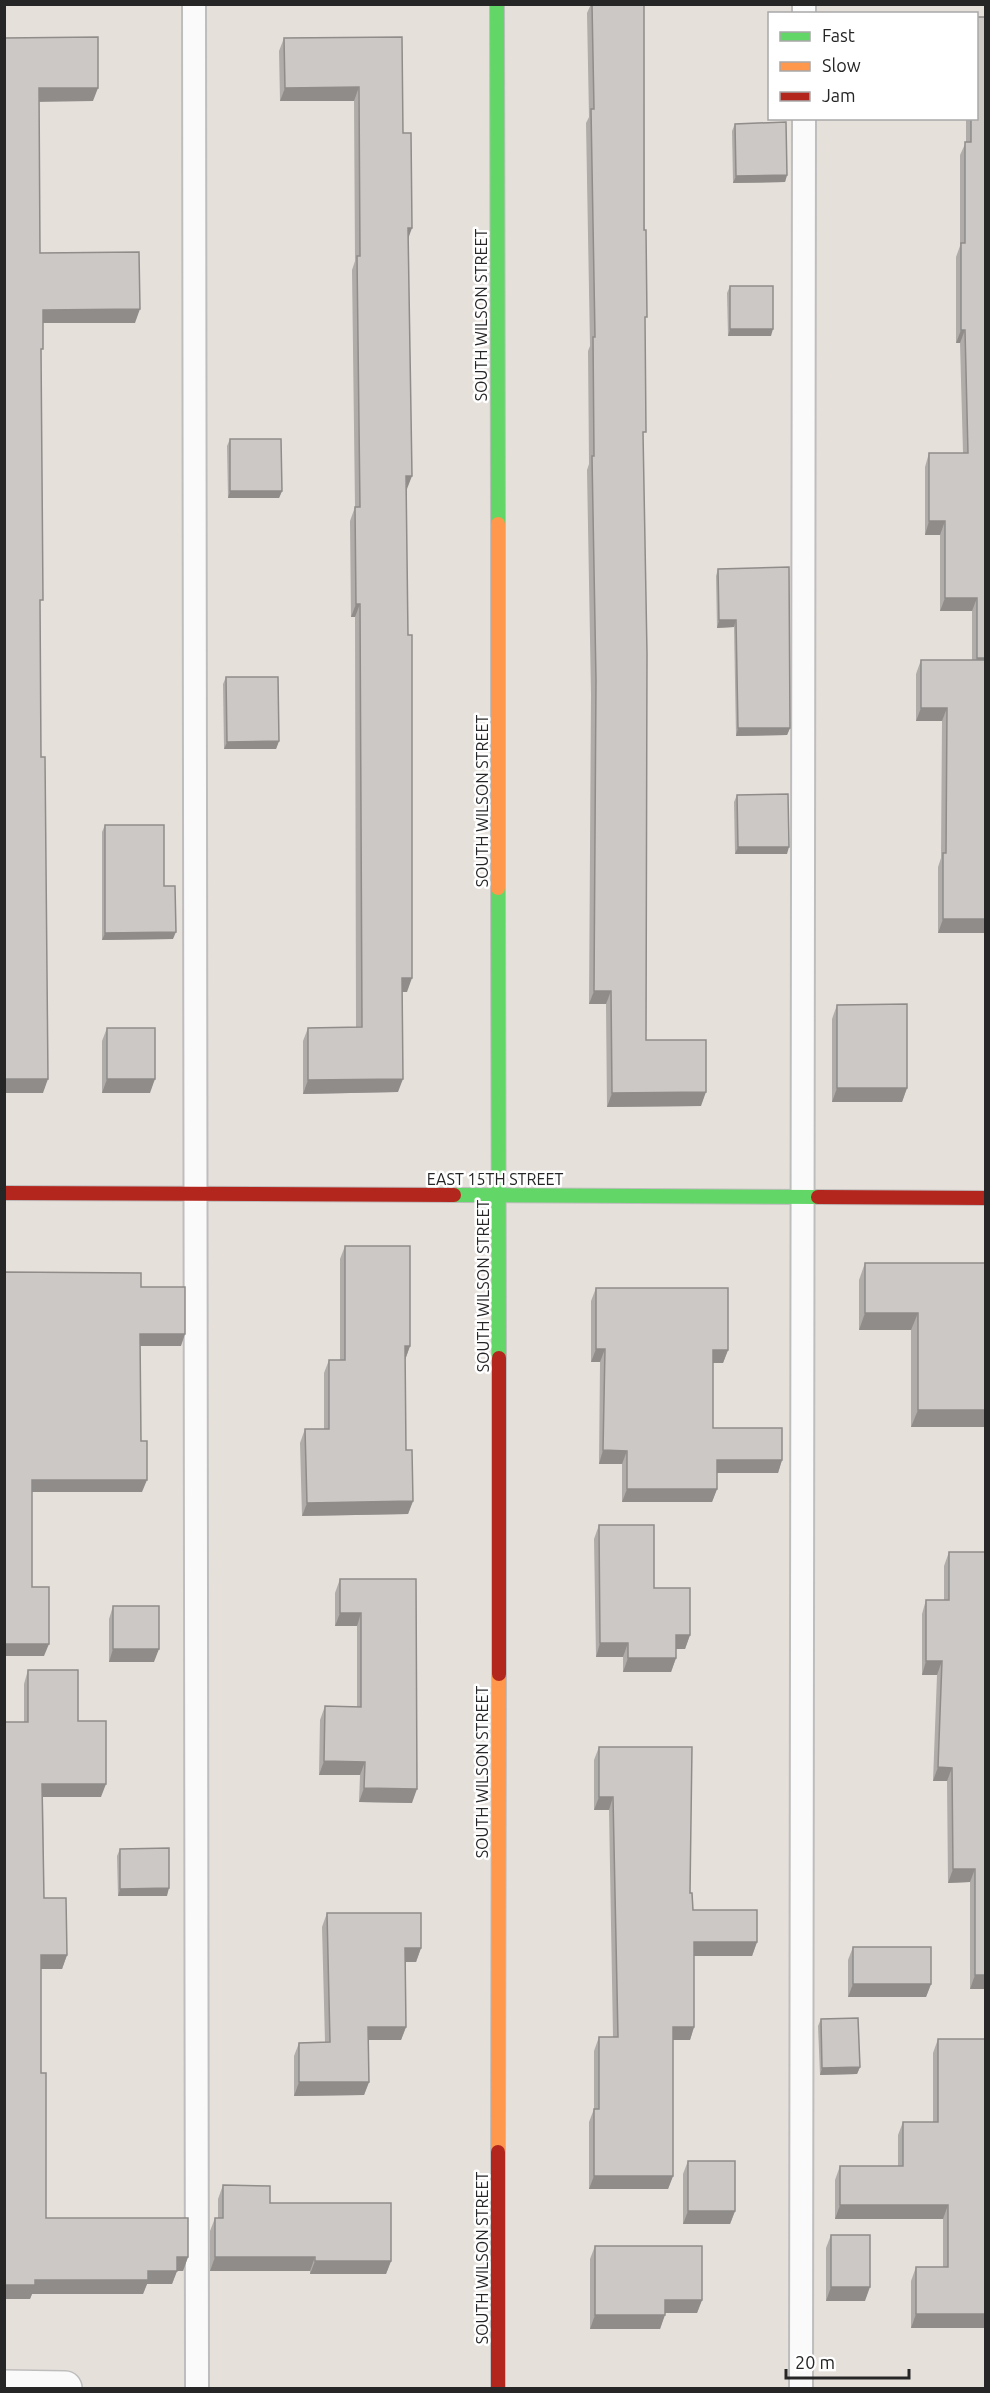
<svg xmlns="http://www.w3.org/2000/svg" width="990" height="2393" font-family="Ubuntu,sans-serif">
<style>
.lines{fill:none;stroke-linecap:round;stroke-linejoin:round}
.lane-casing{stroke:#bebdbd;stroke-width:26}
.street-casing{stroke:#bebdbd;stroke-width:36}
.fast-casing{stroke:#bebdbd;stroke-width:16}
.slow-casing{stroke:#bebdbd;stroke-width:16}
.jam-casing{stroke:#bebdbd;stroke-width:16}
.lane{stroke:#fbfafa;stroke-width:22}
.street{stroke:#fbfafa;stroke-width:33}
.fast{stroke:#63d668;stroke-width:14}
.slow{stroke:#ff974d;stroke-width:14}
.jam{stroke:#b3261e;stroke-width:14}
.wall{fill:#afaca9}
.shaded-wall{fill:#8f8c8a}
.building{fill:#ccc8c5;stroke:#8f8c8a;stroke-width:1.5}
.labels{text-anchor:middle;stroke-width:5;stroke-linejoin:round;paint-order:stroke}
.street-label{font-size:16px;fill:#262626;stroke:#fff}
</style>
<rect width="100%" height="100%" fill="#e6e0db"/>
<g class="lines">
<!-- lane casing -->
<g class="lane-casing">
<g id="lane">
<polyline points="194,4 197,2388"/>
<polyline points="804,14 804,4"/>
<polyline points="801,2388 804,118"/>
</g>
</g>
<!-- street casing -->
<g class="street-casing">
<polyline id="street" points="4,2387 65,2388"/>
</g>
<!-- fast casing -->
<g class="fast-casing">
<g id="fast">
<polyline points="497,4 498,524"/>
<polyline points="498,888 499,1358"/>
<polyline points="454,1195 818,1197"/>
</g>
</g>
<!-- slow casing -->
<g class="slow-casing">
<g id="slow">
<polyline points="498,524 498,888"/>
<polyline points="498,2152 499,1674"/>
</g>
</g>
<!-- jam casing -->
<g class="jam-casing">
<g id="jam">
<polyline points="4,1193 454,1195"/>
<polyline points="818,1197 986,1198"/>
<polyline points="499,1674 499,1358"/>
<polyline points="498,2388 498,2152"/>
</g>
</g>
<!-- lane -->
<use href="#lane" class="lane"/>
<!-- street -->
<use href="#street" class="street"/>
<!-- fast -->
<use href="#fast" class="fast"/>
<!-- slow -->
<use href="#slow" class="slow"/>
<!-- jam -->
<use href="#jam" class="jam"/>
</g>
<!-- wall -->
<g class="wall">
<polygon points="591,4 644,4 645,323 643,439 646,1040 701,1106 607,1107 606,1004 589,1004 591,694 587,470 589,464 588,351 590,346 586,123 589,117 587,13"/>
<polygon points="402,37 403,133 408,238 407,489 407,992 402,992 398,1092 303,1094 303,1041 308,1028 356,1027 355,617 351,617 350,521 355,507 352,270 355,261 354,101 280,101 279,51 284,38"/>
<polygon points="966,118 976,118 985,933 938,933 938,867 941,858 942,721 916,721 916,674 921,660 972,660 972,611 940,611 940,535 925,535 925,467 929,453 963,453 960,343 956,343 956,257 960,246 960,155 966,142"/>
<polygon points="735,124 787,175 785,182 733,183 732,131"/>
<polygon points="730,286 771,336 728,336 727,293"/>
<polygon points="230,439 282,491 279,498 228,498 227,446"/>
<polygon points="718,569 790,728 787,735 736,736 734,627 717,628 716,576"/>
<polygon points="226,677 279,741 276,749 224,749 223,684"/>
<polygon points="737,795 787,854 735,854 734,802"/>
<polygon points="105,825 164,886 173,939 102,940 102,832"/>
<polygon points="837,1005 907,1088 902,1102 832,1102 832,1019"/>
<polygon points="107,1028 150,1093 102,1093 102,1041"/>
<polygon points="345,1246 410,1346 405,1360 406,1450 413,1501 408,1514 302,1516 300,1443 305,1429 324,1429 324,1373 329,1360 340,1360 340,1259"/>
<polygon points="865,1263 986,1263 986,1427 911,1427 911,1330 859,1330 859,1280"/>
<polygon points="596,1288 728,1350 723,1363 713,1363 713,1428 782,1460 778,1473 717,1473 717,1489 712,1502 622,1502 622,1464 599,1464 600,1362 591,1362 591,1301"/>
<polygon points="599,1525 654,1588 690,1635 685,1649 676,1649 676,1658 671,1672 623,1672 623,1657 596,1657 594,1539"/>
<polygon points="949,1552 986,1989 970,1989 970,1882 948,1883 947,1781 933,1781 937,1675 922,1675 922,1614 926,1600 944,1600 944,1566"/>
<polygon points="340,1579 416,1579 412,1803 359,1802 360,1775 319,1775 320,1720 325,1706 357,1707 357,1626 335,1626 335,1593"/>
<polygon points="113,1606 154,1662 109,1662 109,1619"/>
<polygon points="28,1670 78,1721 101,1797 43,1797 44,1898 67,1955 62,1969 41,1969 41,2073 46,2218 188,2257 183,2271 177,2271 172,2284 147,2284 143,2294 32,2294 30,2299 4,2299 24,1722 24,1684"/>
<polygon points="599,1747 690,1893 693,1910 757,1942 752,1956 694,1956 694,2027 690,2040 673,2040 673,2176 668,2189 589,2189 589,2122 594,2109 594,2051 599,2037 613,2037 609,1810 594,1810 594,1760"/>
<polygon points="120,1849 167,1896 118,1896 117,1856"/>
<polygon points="327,1913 421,1948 416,1962 406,1962 406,2027 401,2040 368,2040 369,2082 364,2095 294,2096 294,2056 299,2043 325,2042 322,1927"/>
<polygon points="853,1947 931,1984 926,1997 848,1997 848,1960"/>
<polygon points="821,2019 860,2067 857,2074 820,2075 818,2026"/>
<polygon points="938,2039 986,2328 911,2328 911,2281 916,2267 943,2267 943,2219 835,2219 835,2180 840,2166 898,2166 898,2135 903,2122 933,2122 933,2053"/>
<polygon points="688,2161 735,2211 730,2224 683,2224 683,2174"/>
<polygon points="223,2185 270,2203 391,2261 386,2274 310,2274 310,2271 210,2271 210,2231 215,2218 218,2218 218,2199"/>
<polygon points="831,2235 865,2301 826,2301 826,2248"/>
<polygon points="595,2246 702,2300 697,2313 665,2313 660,2329 590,2329 590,2259"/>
</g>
<!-- shaded-wall -->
<g class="shaded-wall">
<polygon points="359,87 354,101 280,101 285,88"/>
<polygon points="39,88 98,88 93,101 34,102"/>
<polygon points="787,175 785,182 733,183 736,176"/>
<polygon points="408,228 412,228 407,242"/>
<polygon points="140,309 135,323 38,323 43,310"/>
<polygon points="730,329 773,329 771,336 728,336"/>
<polygon points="961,330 965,330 960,343 956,343"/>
<polygon points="406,476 412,476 407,489"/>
<polygon points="230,491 282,491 279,498 228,498"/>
<polygon points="929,521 945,521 940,535 925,535"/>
<polygon points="945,598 977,598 972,611 940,611"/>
<polygon points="356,604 360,604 355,617 351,617"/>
<polygon points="719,620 736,620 734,627 717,628"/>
<polygon points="977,658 986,658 986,671 972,671"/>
<polygon points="921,708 947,708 942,721 916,721"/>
<polygon points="738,728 790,728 787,735 736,736"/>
<polygon points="279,741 276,749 224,749 227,742"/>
<polygon points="738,847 789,847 787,854 735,854"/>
<polygon points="943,919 986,919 986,931 985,933 938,933"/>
<polygon points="176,932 173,939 102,940 105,933"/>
<polygon points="402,978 412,978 407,992 397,992"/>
<polygon points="594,991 611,991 606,1004 589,1004"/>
<polygon points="4,1079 48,1079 43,1093 4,1093"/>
<polygon points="107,1079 155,1079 150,1093 102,1093"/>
<polygon points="403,1079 398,1092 303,1094 308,1080"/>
<polygon points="837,1088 907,1088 902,1102 832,1102"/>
<polygon points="706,1092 701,1106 607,1107 612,1093"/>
<polygon points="865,1313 918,1313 911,1330 859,1330"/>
<polygon points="140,1334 185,1334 181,1346 136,1346"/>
<polygon points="405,1346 410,1346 405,1360 400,1360"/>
<polygon points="596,1349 605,1349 600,1362 591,1362"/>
<polygon points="713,1350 728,1350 723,1363 709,1363"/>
<polygon points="918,1410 986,1410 986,1427 911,1427"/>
<polygon points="603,1450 627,1451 622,1464 599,1464"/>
<polygon points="717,1460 782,1460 778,1473 712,1473"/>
<polygon points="32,1480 147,1480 142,1492 28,1492"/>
<polygon points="627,1489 717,1489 712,1502 622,1502"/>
<polygon points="413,1501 408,1514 302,1516 307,1503"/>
<polygon points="340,1613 361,1613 357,1626 335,1626"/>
<polygon points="676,1635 690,1635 685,1649 671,1649"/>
<polygon points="600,1643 628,1643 623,1657 596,1657"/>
<polygon points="4,1644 49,1644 44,1656 4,1656"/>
<polygon points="113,1649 159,1649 154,1662 109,1662"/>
<polygon points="628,1658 676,1658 671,1672 623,1672"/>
<polygon points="926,1661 942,1661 937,1675 922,1675"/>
<polygon points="324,1761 365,1762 360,1775 319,1775"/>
<polygon points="938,1767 952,1768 947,1781 933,1781"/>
<polygon points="42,1784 106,1784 101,1797 37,1797"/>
<polygon points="364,1788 417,1789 412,1803 359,1802"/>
<polygon points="599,1797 613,1797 609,1810 594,1810"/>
<polygon points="953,1869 975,1869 970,1882 948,1883"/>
<polygon points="169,1888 167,1896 118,1896 120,1889"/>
<polygon points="694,1942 757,1942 752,1956 689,1956"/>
<polygon points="405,1948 421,1948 416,1962 400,1962"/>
<polygon points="41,1955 67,1955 62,1969 36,1969"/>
<polygon points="975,1975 986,1975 986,1989 970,1989"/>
<polygon points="853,1984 931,1984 926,1997 848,1997"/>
<polygon points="368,2027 406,2027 401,2040 363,2040"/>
<polygon points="673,2027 694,2027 690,2040 668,2040"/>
<polygon points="860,2067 857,2074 820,2075 822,2068"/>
<polygon points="299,2082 369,2082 364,2095 294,2096"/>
<polygon points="594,2176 673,2176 668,2189 589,2189"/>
<polygon points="840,2205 948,2205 943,2219 835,2219"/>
<polygon points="688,2211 735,2211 730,2224 683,2224"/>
<polygon points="177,2257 188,2257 183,2271 172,2271"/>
<polygon points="215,2257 315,2257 310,2271 210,2271"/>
<polygon points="315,2261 391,2261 386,2274 310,2274"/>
<polygon points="148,2271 177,2271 172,2284 147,2284 143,2294 32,2294 30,2299 4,2299 4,2285 35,2280"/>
<polygon points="831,2287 870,2287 865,2301 826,2301"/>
<polygon points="665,2300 702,2300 697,2313 660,2313"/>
<polygon points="916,2314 986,2314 986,2328 911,2328"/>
<polygon points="595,2315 665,2315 660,2329 590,2329"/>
</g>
<!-- building -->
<g class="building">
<polygon points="592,4 644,4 644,230 646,230 647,317 645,317 646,432 643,432 647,653 646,1040 706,1040 706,1092 612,1093 611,991 594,991 596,680 592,456 594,456 593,337 595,337 591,109 594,109"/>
<polygon points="976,17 986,17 986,658 977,658 977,598 945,598 945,521 929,521 929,453 968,453 965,330 961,330 961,243 965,243 965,142 971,142 971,118 976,118"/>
<polygon points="98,37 98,88 39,88 40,253 139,252 140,309 43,310 43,349 41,349 43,600 40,600 41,757 45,757 48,1079 4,1079 4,38"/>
<polygon points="402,37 403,133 411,133 412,228 408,228 412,476 406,476 408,635 412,635 412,978 402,978 403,1079 308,1080 308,1028 362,1027 360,604 356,604 355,507 360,507 357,256 360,256 359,87 285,88 284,38"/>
<polygon points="786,122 787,175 736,176 735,124"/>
<rect x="730" y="286" width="43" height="43"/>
<polygon points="230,439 281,439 282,491 230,491"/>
<polygon points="789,567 790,728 738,728 736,620 719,620 718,569"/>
<polygon points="921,660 986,660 986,919 943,919 943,853 946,853 947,708 921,708"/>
<polygon points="226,677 278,677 279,741 227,742"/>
<polygon points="788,794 789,847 738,847 737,795"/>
<polygon points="105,825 164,825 164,886 175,886 176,932 105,933"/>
<polygon points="907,1004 907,1088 837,1088 837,1005"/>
<rect x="107" y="1028" width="48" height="51"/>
<polygon points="345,1246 410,1246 410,1346 405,1346 406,1450 412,1450 413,1501 307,1503 305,1429 329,1429 329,1360 345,1360"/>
<polygon points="865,1263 986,1263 986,1410 918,1410 918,1313 865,1313"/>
<polygon points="4,1272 141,1273 141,1287 185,1287 185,1334 140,1334 141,1441 147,1441 147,1480 32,1480 32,1587 49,1587 49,1644 4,1644"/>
<polygon points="596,1288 728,1288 728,1350 713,1350 713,1428 782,1428 782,1460 717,1460 717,1489 627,1489 627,1451 603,1450 605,1349 596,1349"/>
<polygon points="599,1525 654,1525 654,1588 690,1588 690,1635 676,1635 676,1658 628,1658 628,1643 600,1643"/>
<polygon points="949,1552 986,1552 986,1975 975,1975 975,1869 953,1869 952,1768 938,1767 942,1661 926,1661 926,1600 949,1600"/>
<polygon points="340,1579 416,1579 417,1789 364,1788 365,1762 324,1761 325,1706 361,1707 361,1613 340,1613"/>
<rect x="113" y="1606" width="46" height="43"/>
<polygon points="28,1670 78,1670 78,1721 106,1721 106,1784 42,1784 44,1898 66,1898 67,1955 41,1955 41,2073 46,2073 46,2218 188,2218 188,2257 177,2257 177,2271 148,2271 148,2280 35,2280 35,2285 4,2285 4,1722 28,1722"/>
<polygon points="599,1747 692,1747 690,1893 692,1893 693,1910 757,1910 757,1942 694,1942 694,2027 673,2027 673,2176 594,2176 594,2109 599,2109 599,2037 618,2037 613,1797 599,1797"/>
<polygon points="169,1848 169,1888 120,1889 120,1849"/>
<polygon points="327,1913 421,1913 421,1948 405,1948 406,2027 368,2027 369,2082 299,2082 299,2043 330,2042"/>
<rect x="853" y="1947" width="78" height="37"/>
<polygon points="858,2018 860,2067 822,2068 821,2019"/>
<polygon points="938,2039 986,2039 986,2314 916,2314 916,2267 948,2267 948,2205 840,2205 840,2166 903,2166 903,2122 938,2122"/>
<rect x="688" y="2161" width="47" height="50"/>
<polygon points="223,2185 270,2186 270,2203 391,2203 391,2261 315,2261 315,2257 215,2257 215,2218 223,2218"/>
<rect x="831" y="2235" width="39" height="52"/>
<polygon points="595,2246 702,2246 702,2300 665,2300 665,2315 595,2315"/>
</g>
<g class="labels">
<!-- street labels -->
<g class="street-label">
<text transform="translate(481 315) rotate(-90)" y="6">SOUTH WILSON STREET</text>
<text transform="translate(482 801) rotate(-90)" y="6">SOUTH WILSON STREET</text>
<text x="495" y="1185">EAST 15TH STREET</text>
<text transform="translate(483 1286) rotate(-90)" y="6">SOUTH WILSON STREET</text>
<text transform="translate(482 1772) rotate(-90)" y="6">SOUTH WILSON STREET</text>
<text transform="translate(482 2258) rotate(-90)" y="6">SOUTH WILSON STREET</text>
</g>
</g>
<!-- border -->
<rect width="990" height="2393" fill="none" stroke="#262626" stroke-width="12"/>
<!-- legend -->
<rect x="768" y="12" width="210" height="108" fill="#ffffff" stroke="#a8a8a8" stroke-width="1.5"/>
<rect x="780" y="32" width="30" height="9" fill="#63d668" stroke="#a8a8a8" stroke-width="1.5"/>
<text x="822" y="42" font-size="18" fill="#262626">Fast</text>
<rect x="780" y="62" width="30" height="9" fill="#ff974d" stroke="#a8a8a8" stroke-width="1.5"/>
<text x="822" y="72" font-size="18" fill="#262626">Slow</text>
<rect x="780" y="92" width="30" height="9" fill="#b3261e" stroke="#a8a8a8" stroke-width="1.5"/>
<text x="822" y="102" font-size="18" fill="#262626">Jam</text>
<!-- scale -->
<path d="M786 2369v9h123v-9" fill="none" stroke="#262626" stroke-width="3"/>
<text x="795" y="2369" font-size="18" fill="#262626" stroke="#ffffff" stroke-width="4.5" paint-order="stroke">20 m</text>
</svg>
